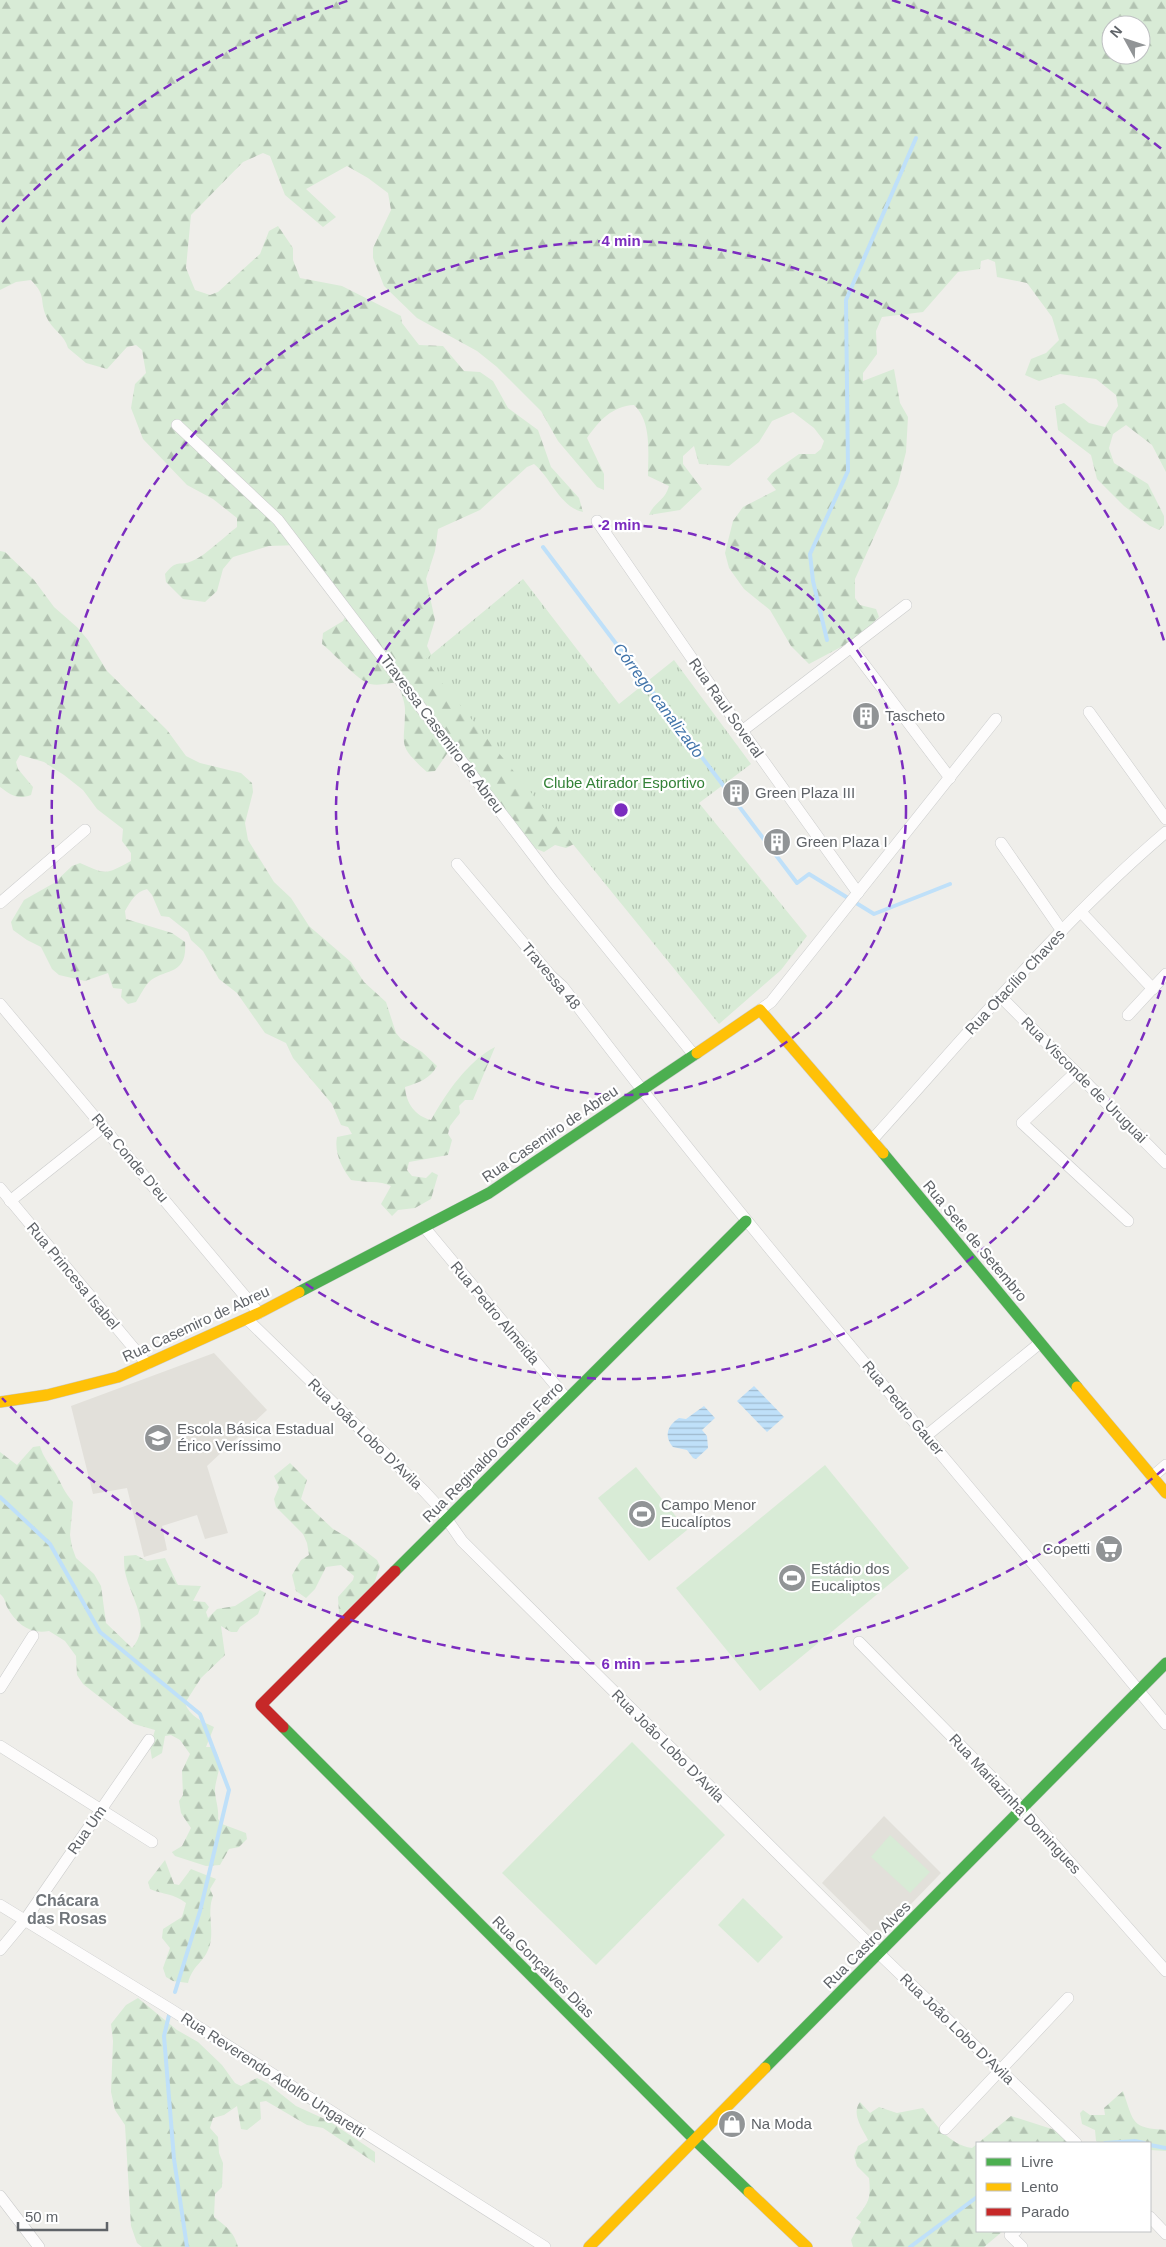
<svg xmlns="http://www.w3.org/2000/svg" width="1166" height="2247" font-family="Arial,sans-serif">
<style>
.education{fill:#e2e0da}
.green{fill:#d8ebd6}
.forest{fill:url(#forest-firs);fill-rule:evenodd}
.park{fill:url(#park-tufts)}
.water{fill:url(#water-rules)}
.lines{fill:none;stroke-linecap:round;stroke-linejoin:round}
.stream{stroke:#bfe0f9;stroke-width:4}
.street-casing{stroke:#cbcccc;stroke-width:12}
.fast-casing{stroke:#cacacb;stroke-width:12}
.slow-casing{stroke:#cacacb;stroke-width:12}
.jam-casing{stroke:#cacacb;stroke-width:12}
.street{stroke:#fdfcfc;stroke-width:11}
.fast{stroke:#4caf50;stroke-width:11}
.slow{stroke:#ffc107;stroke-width:11}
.jam{stroke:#c62828;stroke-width:11}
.ring{fill:none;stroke:#7b2cbf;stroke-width:2.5;stroke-dasharray:9 6}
.labels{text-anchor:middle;stroke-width:4.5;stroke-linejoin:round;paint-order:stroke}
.street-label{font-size:15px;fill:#5f6368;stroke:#fff}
.poi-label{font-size:15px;fill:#5f6368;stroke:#fff;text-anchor:start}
.park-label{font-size:15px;fill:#348238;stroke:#fff}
.water-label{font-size:16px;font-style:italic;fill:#4174aa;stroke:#fff}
.neighbourhood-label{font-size:16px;font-weight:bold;fill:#70757a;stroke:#fff}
.centre{fill:#7b2cbf;stroke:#fff;stroke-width:2.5}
.ring-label{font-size:15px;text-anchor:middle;font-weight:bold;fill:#7b2cbf;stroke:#fff;stroke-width:4.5;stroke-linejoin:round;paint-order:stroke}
</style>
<defs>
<pattern id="forest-firs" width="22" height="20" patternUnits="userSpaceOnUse" patternTransform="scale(1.25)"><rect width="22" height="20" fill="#d8ebd6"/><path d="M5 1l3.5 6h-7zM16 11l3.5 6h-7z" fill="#b2c2b1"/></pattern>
<pattern id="park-tufts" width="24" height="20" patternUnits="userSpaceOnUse" patternTransform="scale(1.25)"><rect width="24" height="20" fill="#d8ebd6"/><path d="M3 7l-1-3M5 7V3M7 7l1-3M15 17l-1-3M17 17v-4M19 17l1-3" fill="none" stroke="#b2c2b1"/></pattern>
<pattern id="water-rules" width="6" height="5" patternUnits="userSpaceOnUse" patternTransform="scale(1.25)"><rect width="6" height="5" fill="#bfe0f9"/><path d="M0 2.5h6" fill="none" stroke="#9eb9cd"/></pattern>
</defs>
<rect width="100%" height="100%" fill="#efeeea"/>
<!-- education -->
<g class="education">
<polygon points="214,1353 267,1410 207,1466 228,1533 205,1539 197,1515 162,1526 167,1550 144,1557 127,1488 93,1494 71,1406"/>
<polygon points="884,1816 941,1873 878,1938 822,1883"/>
</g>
<!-- green -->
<g class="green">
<polygon points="825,1465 909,1568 760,1691 676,1588"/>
<polygon points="636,1467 687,1530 649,1561 598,1498"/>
<polygon points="632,1742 725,1835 596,1965 502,1873"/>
<polygon points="890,1835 930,1872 910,1893 871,1857"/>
<polygon points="743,1898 783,1937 758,1963 718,1925"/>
</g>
<!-- forest -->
<g class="forest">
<path d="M 0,0 L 1166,0 L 1166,472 L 1152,445 L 1126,425 L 1113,434 L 1109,448 L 1114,463 L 1148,484 L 1164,516 L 1164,525 L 1159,530 L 1150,526 L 1124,506 L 1097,479 L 1091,455 L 1058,430 L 1055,406 L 1064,403 L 1089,423 L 1105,427 L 1118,406 L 1116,395 L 1096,379 L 1060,374 L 1039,381 L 1025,375 L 1031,359 L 1046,353 L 1059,340 L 1052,317 L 1027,283 L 997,277 L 995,262 L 988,259 L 981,261 L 980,269 L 958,272 L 923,312 L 882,317 L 876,331 L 877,354 L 863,373 L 863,381 L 894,369 L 900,403 L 908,417 L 906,452 L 898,484 L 855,579 L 855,598 L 860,605 L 876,609 L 879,617 L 856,639 L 809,664 L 791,646 L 770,610 L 744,589 L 729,568 L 725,553 L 733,521 L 743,507 L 776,490 L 767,479 L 772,473 L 799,454 L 815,454 L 821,449 L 824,441 L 814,428 L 793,412 L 772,421 L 759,442 L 729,466 L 699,464 L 694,446 L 683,456 L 683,464 L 702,489 L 680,510 L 649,515 C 654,502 665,501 669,486 L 648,476 C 648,452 652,422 634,405 C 612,406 599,421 587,438 L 604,474 L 604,490 L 597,487 L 558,441 L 541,411 L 497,367 L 477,351 L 417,318 L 384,286 L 373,258 L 373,248 L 391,210 L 388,193 L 368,178 L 347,166 L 306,189 L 336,217 L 323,227 L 285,195 L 270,156 L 263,153 L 243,162 L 191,215 L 186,268 L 195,290 L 210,295 L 218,292 L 260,254 L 269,231 L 278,226 L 293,248 L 293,260 L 300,278 L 342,286 L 401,316 L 402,323 L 419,345 L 443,346 L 464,371 L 480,372 L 493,381 L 508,408 L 538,430 L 551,467 L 579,498 L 583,512 C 560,507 551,478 534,464 L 527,467 L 480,510 L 438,529 L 435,551 L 426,579 L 435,620 L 427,646 L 440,673 L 578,842 L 566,848 L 555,845 L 544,852 L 532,847 L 449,751 L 435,771 L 427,772 C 396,744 405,747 405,710 C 405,701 400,691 398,682 C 390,683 379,686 370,684 C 357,680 335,654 322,644 L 323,633 L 343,621 L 347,613 L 300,545 L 269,546 L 233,557 L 223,569 L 217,591 L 205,602 L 183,599 L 166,582 L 165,574 C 178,558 178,567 192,561 C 204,557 226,535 237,527 L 237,518 L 213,499 L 187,485 L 143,439 L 131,408 L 135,384 L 146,373 L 142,350 L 136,345 L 127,347 L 107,369 L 86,363 L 68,348 C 65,335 51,329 46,316 C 39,298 47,297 31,280 L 16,282 L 0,290 ZM 1111,25 L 1141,25 L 1141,55 L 1111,55 Z"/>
<path d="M 0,551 L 5,552 L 34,580 L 54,607 L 78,628 L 88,640 L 107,671 L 167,730 L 186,756 L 200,763 L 241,773 L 252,783 L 253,792 L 245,823 L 248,840 L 274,882 L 291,898 L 309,926 L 351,962 L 364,982 L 386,1002 L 396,1033 L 401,1039 L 422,1052 L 437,1066 C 430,1079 418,1083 405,1087 C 406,1103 415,1116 431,1120 C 446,1093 468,1061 495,1047 L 473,1100 L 465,1100 L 459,1106 L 460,1113 L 450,1126 L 448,1134 L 452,1140 L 448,1155 L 409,1162 L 407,1170 L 412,1176 L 426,1178 L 432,1172 L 438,1175 L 431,1199 L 415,1208 L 398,1210 L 392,1216 L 381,1204 L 391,1186 C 380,1180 364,1183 351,1180 C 342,1168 334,1153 337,1137 L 352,1134 L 348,1127 L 341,1125 L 332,1104 L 293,1058 L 286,1043 L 265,1033 L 237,993 L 219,979 L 203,951 L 191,940 L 188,932 L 169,917 L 161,916 L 152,895 L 147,889 C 135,892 131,901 125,911 L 126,919 L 172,933 L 185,942 C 188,977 163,968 149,982 C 144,987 140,996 136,1002 L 128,1004 L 121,997 L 122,989 L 113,988 L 108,973 L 85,981 L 59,975 L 52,969 L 41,947 L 27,940 L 13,930 L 11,922 L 24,900 L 54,883 L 72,866 L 80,863 C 107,875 105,875 131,861 L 131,853 L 122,841 L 123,829 L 97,809 L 83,790 L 64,775 L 44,762 L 20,755 L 16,762 L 18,769 L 33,787 L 31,795 C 17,800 11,795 0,787 Z"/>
<path d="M 40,1446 C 43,1457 48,1462 54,1471 C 62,1484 62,1489 73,1502 L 70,1535 L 72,1547 L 76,1558 L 94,1574 L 101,1586 L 106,1623 L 132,1648 C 152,1625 132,1600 126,1576 C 124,1570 124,1562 124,1556 L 136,1555 L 147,1561 L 165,1558 L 178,1585 L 201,1586 L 193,1601 L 205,1602 L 209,1607 L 206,1612 L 208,1618 L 217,1609 L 235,1606 L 260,1590 L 266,1593 L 258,1614 L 240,1627 L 237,1632 L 231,1632 L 221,1626 L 225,1655 L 201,1678 L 185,1703 C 189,1716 203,1722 214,1727 L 206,1747 L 212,1747 C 227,1761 214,1779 215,1792 C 216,1802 219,1809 218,1819 L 222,1824 L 246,1833 L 247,1839 L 239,1847 L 229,1849 L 220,1865 L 206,1866 L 175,1856 L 172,1852 L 182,1846 L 191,1828 L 181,1813 L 179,1801 L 183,1795 L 182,1771 L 190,1754 L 180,1740 L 171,1735 L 165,1736 L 162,1753 L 152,1759 L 150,1747 L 155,1730 L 134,1724 L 83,1684 L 77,1675 L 76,1656 L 65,1641 L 49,1631 C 31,1635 16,1624 7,1607 C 5,1602 5,1598 0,1594 L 0,1452 L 17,1465 L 33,1447 Z"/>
<polygon points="290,1463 307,1480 301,1499 333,1529 347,1537 377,1560 380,1566 374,1584 341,1616 339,1613 338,1597 353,1580 354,1576 341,1565 326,1567 315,1589 306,1598 296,1591 292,1575 301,1560 309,1555 307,1543 303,1534 276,1507 274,1499 279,1487 274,1476"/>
<path d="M 165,1860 L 174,1884 L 179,1885 L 191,1869 L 216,1879 L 210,1889 L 213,1896 C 206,1914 216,1933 208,1950 C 202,1964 193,1965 188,1983 L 173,1981 L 166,1977 L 163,1968 L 170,1948 L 162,1938 L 163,1929 L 182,1917 L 186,1903 C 173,1893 164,1895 150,1889 L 148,1882 Z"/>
<path d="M 138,1998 L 177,2030 L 198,2042 L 222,2065 L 235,2083 L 241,2086 L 257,2078 L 267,2083 L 296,2106 L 329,2121 L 375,2152 L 375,2163 L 323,2128 L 307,2125 L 266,2101 L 260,2102 L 261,2119 L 247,2130 L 241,2129 L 237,2106 L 224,2115 L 213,2118 L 210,2128 L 218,2137 L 219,2153 L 223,2163 L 222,2187 L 215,2194 L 214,2217 C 226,2226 234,2232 238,2247 L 142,2247 L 137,2243 L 131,2226 L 125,2125 L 115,2110 L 111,2092 L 113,2041 L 111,2024 L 126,2005 Z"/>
<path d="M 1123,2091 C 1134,2123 1131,2128 1166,2130 L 1166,2151 L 1150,2150 L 1150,2143 L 1099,2143 L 1096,2141 L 1095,2130 L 1082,2124 L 1080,2113 L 1083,2110 L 1090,2115 L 1105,2115 L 1104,2108 Z"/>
<path d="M 860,2102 L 870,2113 L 879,2107 L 897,2113 L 923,2108 C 936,2124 949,2145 972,2148 L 1011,2116 L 1058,2131 L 1070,2143 L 977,2143 L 977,2231 L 1003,2231 L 984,2247 L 853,2247 L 851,2240 L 861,2222 L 856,2218 C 869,2202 871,2199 869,2178 L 857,2166 L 854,2156 L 858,2146 L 868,2140 C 862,2128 851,2114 860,2102 Z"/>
</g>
<!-- park -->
<polygon class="park" points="523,579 619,704 674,660 751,764 699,803 807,936 781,970 719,1024 442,683 426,659"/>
<!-- water -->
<g class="water">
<polygon points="754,1386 784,1417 767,1432 737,1401"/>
<path d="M 704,1406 L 715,1418 L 702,1430 L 707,1436 L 708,1448 L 696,1459 L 693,1458 L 687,1450 L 673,1447 C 664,1436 667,1426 679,1418 L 686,1419 Z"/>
</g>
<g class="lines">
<!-- stream -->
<g class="stream">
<polyline points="543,547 797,883 809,874 874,914 950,884"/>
<polyline points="827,640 813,581 810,554 848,471 846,300 916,138"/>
<polyline points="0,1497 50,1544 100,1632 200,1714 229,1790 200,1911 175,1992"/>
<polyline points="170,2011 164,2036 174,2159 187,2247"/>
<polyline points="1105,2143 1135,2141 1144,2143"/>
<polyline points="1150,2145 1166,2148"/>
<polyline points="910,2247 977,2197"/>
</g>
<!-- street casing -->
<g class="street-casing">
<g id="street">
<polyline points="177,425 278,520 553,881 694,1055"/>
<polyline points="597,521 742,731 858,893"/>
<polyline points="851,647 950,778"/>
<polyline points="1089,712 1166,819"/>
<polyline points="742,731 906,605"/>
<polyline points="1001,843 1062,931"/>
<path d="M 457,864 L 551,976 L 563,987 C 754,1241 965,1478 1166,1724"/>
<polyline points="0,903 85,830"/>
<polyline points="1081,912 1153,989"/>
<polyline points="1001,997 1166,1163"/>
<polyline points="0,1004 259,1313"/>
<polyline points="760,1010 771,1002 996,719"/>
<polyline points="1128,1015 1166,974"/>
<polyline points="1076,1072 1022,1123 1128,1221"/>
<path d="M 872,1140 C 967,1035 1058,924 1166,832"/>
<polyline points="0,1188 147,1364"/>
<polyline points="10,1201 103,1127"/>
<polyline points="424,1227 567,1399"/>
<polyline points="247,1319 424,1491 437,1505 462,1541 866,1941 1076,2143"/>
<polyline points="926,1436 1040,1343"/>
<polyline points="1152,1477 1166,1465"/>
<polyline points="859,1642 1022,1808 1166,1971"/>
<polyline points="0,1688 33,1636"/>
<polyline points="0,1746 152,1842"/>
<polyline points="0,1905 170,2009 545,2247"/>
<polyline points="0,1950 25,1920 149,1740"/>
<polyline points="945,2129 1068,1998"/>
<polyline points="0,2196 39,2247"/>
<polyline points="1150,2217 1166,2234"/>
<polyline points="1016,2231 1010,2235 1022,2247"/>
</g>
</g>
<!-- fast casing -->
<g class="fast-casing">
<g id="fast">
<polyline points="883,1153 1077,1387"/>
<polyline points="299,1292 489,1193 697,1053"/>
<polyline points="395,1571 746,1221"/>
<polyline points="283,1727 696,2141 749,2192"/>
<polyline points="765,2068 1166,1663"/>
</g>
</g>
<!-- slow casing -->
<g class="slow-casing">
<g id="slow">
<polyline points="697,1053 760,1010 883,1153"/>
<polyline points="1077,1387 1166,1493"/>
<polyline points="0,1402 47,1395 118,1377 259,1313 299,1292"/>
<polyline points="749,2192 807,2247"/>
<polyline points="589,2247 765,2068"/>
</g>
</g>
<!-- jam casing -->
<g class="jam-casing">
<polyline id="jam" points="283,1727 261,1705 395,1571"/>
</g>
<!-- street -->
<use href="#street" class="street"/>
<!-- fast -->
<use href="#fast" class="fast"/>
<!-- slow -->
<use href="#slow" class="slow"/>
<!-- jam -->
<use href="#jam" class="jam"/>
</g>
<!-- distance rings -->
<g class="ring">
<circle cx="621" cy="810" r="285"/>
<path d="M1165 976A569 569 0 1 1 1165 644"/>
<path d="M1164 1469A854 854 0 0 1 2 1398M2 222A854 854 0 0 1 350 0M892 0A854 854 0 0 1 1164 151"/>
</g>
<!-- icons -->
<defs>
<g id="building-disc" transform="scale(1.4375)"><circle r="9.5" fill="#919496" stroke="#fff"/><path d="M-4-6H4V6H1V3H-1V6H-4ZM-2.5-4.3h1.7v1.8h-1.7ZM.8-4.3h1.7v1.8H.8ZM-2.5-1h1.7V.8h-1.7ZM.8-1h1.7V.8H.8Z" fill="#fff"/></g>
<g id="school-disc" transform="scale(1.4375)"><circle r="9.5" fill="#919496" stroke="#fff"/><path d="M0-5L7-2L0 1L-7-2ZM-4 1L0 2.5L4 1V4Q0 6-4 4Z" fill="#fff"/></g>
<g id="stadium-disc" transform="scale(1.4375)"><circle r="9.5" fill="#919496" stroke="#fff"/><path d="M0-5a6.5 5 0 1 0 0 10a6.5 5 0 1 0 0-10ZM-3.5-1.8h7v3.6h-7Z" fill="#fff"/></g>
<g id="supermarket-disc" transform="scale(1.4375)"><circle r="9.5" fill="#919496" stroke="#fff"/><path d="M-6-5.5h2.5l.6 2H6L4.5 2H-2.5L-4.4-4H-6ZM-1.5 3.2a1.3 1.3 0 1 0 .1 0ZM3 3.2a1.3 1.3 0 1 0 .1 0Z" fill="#fff"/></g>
<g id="shop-disc" transform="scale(1.4375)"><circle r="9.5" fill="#919496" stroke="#fff"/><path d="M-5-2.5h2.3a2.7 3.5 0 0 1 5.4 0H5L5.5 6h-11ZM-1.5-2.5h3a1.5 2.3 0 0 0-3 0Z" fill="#fff"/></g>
</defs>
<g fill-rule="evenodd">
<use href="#building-disc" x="866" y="716"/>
<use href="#building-disc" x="736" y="793"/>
<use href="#building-disc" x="777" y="842"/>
<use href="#school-disc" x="158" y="1438"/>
<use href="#stadium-disc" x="642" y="1514"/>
<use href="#supermarket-disc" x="1109" y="1549"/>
<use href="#stadium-disc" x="792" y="1578"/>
<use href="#shop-disc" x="732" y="2124"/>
</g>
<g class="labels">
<!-- street labels -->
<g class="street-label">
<text transform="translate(726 708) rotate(55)" y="5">Rua Raul Soveral</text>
<text transform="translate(442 734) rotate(53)" y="5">Travessa Casemiro de Abreu</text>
<text transform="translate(551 976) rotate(50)" y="5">Travessa 48</text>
<text transform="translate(1015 982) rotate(-47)" y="5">Rua Otacílio Chaves</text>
<text transform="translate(1084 1080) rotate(45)" y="5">Rua Visconde de Uruguai</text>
<text transform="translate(550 1134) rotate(-34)" y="5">Rua Casemiro de Abreu</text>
<text transform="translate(130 1158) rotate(50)" y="5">Rua Conde D'eu</text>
<text transform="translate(975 1241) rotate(50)" y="5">Rua Sete de Setembro</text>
<text transform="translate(73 1276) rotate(50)" y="5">Rua Princesa Isabel</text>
<text transform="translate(495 1313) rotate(50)" y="5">Rua Pedro Almeida</text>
<text transform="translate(196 1324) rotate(-25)" y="5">Rua Casemiro de Abreu</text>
<text transform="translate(903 1408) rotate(50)" y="5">Rua Pedro Gauer</text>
<text transform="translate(365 1434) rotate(44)" y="5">Rua João Lobo D'Avila</text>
<text transform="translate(493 1452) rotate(-45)" y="5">Rua Reginaldo Gomes Ferro</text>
<text transform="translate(668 1746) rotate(45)" y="5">Rua João Lobo D'Avila</text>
<text transform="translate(1015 1804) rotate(47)" y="5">Rua Mariazinha Domingues</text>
<text transform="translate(87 1830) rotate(-55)" y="5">Rua Um</text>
<text transform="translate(867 1945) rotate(-45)" y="5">Rua Castro Alves</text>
<text transform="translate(543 1967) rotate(45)" y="5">Rua Gonçalves Dias</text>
<text transform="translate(957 2029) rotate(44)" y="5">Rua João Lobo D'Avila</text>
<text transform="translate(273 2075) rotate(33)" y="5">Rua Reverendo Adolfo Ungaretti</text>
</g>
<!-- poi labels -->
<g class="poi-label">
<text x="885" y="721">Tascheto</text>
<text x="755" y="798">Green Plaza III</text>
<text x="796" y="847">Green Plaza I</text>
<text x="177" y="1434">Escola Básica Estadual<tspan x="177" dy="17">Érico Veríssimo</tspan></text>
<text x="661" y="1510">Campo Menor<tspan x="661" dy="17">Eucalíptos</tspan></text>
<text x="1090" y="1554" text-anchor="end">Copetti</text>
<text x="811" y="1574">Estádio dos<tspan x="811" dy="17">Eucaliptos</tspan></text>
<text x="751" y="2129">Na Moda</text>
</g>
<!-- park labels -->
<g class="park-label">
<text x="624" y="788">Clube Atirador Esportivo</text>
</g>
<!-- water labels -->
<g class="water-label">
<text transform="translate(659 700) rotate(53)" y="6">Córrego canalizado</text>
</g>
<!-- neighbourhood labels -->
<g class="neighbourhood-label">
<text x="67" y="1906">Chácara<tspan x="67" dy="18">das Rosas</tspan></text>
</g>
</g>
<circle cx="621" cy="810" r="8" class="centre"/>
<g class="ring-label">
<text x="621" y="246">4 min</text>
<text x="621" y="530">2 min</text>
<text x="621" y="1669">6 min</text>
</g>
<!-- legend -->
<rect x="976" y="2142" width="175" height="90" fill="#ffffff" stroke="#bfc1c3"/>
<rect x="986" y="2158" width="25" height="8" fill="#4caf50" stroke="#bfc1c3"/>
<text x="1021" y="2167" font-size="15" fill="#5f6368">Livre</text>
<rect x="986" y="2183" width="25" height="8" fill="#ffc107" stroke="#bfc1c3"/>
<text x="1021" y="2192" font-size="15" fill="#5f6368">Lento</text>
<rect x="986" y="2208" width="25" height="8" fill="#c62828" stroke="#bfc1c3"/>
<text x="1021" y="2217" font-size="15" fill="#5f6368">Parado</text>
<!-- north arrow -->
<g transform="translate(1126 40) rotate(310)"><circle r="24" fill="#ffffff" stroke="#bfc1c3"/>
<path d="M0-4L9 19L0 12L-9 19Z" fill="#919496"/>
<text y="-8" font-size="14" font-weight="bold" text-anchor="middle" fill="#5f6368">N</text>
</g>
<!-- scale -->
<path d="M18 2222v8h89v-8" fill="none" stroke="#5f6368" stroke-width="2.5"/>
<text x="25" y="2222" font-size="15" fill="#5f6368" stroke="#ffffff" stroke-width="4" paint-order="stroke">50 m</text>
</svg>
